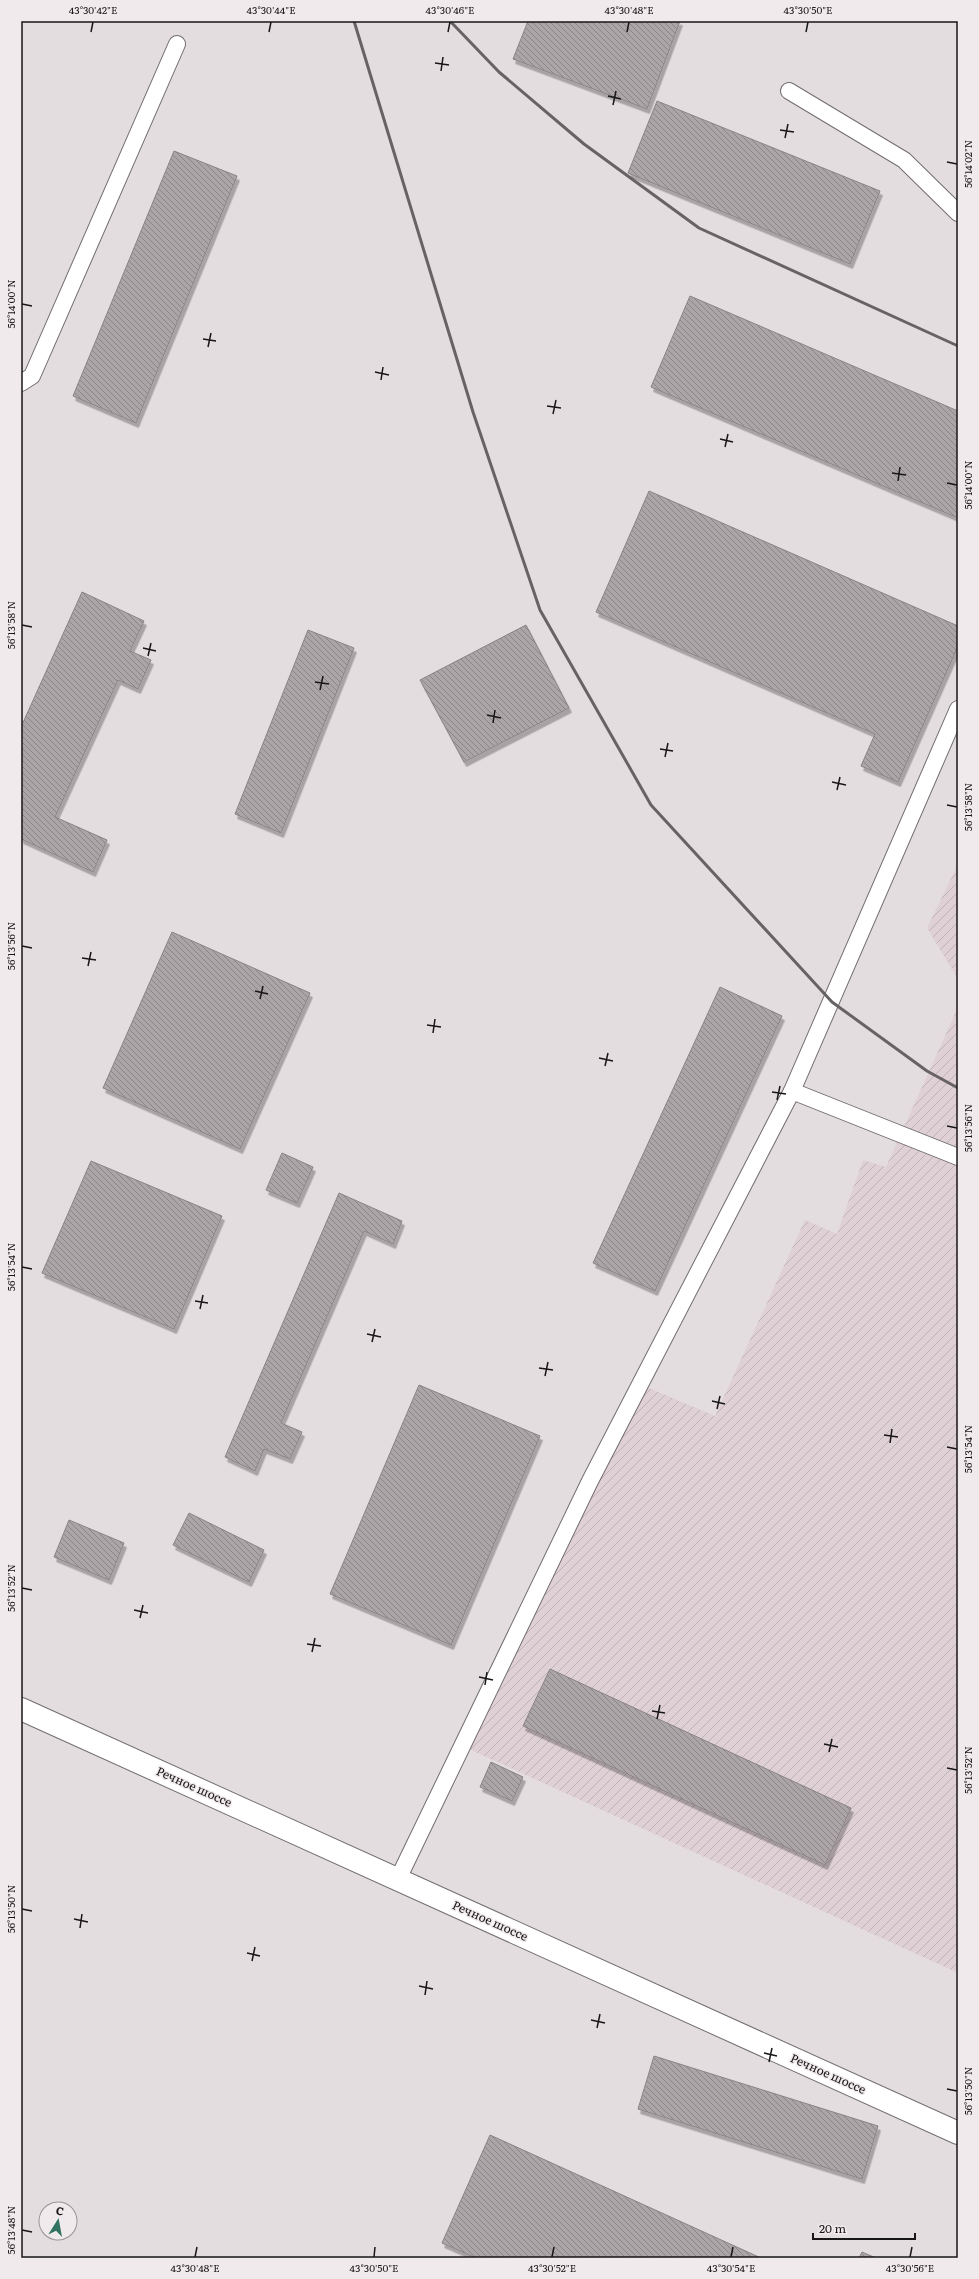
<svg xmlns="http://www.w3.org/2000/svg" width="979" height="2279" font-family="Literata,serif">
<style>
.industrial{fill:url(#industrial-furrows)}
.building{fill:url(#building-back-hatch);stroke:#898385;filter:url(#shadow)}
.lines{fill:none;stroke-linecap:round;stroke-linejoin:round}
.lane-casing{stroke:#726d6f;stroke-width:18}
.secondary-casing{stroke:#726d6f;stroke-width:24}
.lane{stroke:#fff;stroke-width:16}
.secondary{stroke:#fff;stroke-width:22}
.rail{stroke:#676364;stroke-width:3}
.ticks{fill:none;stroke:#181617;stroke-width:1.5}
.labels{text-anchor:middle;stroke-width:3;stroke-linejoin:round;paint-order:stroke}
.street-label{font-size:12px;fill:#181617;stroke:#f1eaed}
.neatline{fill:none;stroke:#181617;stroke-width:1.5}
.ticks-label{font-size:10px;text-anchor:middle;fill:#181617}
</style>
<defs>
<pattern id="industrial-furrows" width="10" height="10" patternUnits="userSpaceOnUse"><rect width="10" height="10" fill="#dfd0d6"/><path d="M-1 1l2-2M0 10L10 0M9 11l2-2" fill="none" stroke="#bfb2b7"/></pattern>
<pattern id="building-back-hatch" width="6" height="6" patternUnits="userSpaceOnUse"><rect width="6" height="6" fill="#aba5a7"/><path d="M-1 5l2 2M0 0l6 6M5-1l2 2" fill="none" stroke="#8a8587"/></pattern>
<filter id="shadow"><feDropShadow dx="2.5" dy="4.5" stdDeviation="0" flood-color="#0004"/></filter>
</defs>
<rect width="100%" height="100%" fill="#e4dde0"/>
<!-- industrial -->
<g class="industrial">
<polygon points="958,864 958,979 927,928"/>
<polygon points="958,1007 958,1973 469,1749 642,1385 715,1416 805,1220 837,1234 863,1160 886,1167"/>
</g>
<!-- building -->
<g class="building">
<polygon points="528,21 680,21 647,109 513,59"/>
<polygon points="657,101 880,191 850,264 628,173"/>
<polygon points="174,151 237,176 136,423 73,396"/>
<polygon points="690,296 958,411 958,518 651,387"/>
<polygon points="649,491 958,626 958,646 898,782 861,766 875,734 596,612"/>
<polygon points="82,592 144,621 130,651 151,660 138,689 118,680 55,817 107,840 93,872 21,839 21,727"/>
<polygon points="526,625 569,708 464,762 420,680"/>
<polygon points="308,630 354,648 281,833 235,814"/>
<polygon points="172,932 310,993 240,1149 103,1088"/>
<polygon points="720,987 782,1016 655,1291 593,1263"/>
<polygon points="282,1153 313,1167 297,1203 266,1190"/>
<polygon points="91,1161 222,1216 174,1329 42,1273"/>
<polygon points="339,1193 402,1221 393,1244 364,1231 281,1423 302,1432 290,1459 264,1449 255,1471 225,1457"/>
<polygon points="419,1385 540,1436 451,1645 330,1594"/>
<polygon points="189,1513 264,1550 249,1582 173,1545"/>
<polygon points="69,1520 124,1543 109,1580 54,1557"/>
<polygon points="550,1669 851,1808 825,1865 523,1726"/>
<polygon points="491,1762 523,1777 512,1801 480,1787"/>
<polygon points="654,2056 878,2126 862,2179 638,2109"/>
<polygon points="490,2135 761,2258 476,2258 442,2243"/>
<polygon points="862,2252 876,2258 859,2258"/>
</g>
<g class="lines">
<!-- lane casing -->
<g class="lane-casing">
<g id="lane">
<polyline points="789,91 904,160 958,213"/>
<polyline points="21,383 32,376 177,44"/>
<polyline points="792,1091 958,1157"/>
<polyline points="398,1879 590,1481 792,1091 958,709"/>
</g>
</g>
<!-- secondary casing -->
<g class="secondary-casing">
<polyline id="secondary" points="21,1709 958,2133"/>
</g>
<!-- lane -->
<use href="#lane" class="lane"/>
<!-- secondary -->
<use href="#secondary" class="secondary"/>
<!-- rail -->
<g class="rail">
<polyline points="354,21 473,412 540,610 651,805 832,1002 927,1071 958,1088"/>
<polyline points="450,21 499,72 584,144 699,228 958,346"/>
</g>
</g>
<!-- ticks -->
<path class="ticks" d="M 91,32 L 93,22M 269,32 L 271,22M 448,32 L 450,22M 627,32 L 629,22M 806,32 L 808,22M 435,63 L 449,65M 441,71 L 443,57M 608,96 L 621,99M 613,105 L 616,91M 780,130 L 794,132M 785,138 L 788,124M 947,162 L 957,164M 22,304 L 32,306M 203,339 L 216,341M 208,347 L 211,333M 375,372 L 389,375M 381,380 L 383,367M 547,406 L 561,408M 553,414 L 556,400M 720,439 L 733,442M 725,447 L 728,434M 892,473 L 906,475M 898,481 L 900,467M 947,483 L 957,485M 22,625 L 32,627M 143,648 L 156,651M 148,656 L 151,643M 315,682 L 329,684M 320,690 L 323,676M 487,715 L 501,718M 493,723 L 495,710M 660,749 L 673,751M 665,757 L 668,743M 832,782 L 846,785M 837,790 L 840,777M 947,805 L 957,807M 22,946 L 32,948M 82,958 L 96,960M 88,966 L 91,952M 255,991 L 268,994M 260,999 L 263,986M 427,1025 L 441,1027M 433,1033 L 435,1019M 599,1058 L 613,1061M 605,1066 L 608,1053M 772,1092 L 786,1094M 777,1100 L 780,1086M 947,1126 L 957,1128M 22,1267 L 32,1269M 195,1301 L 208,1303M 200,1309 L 203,1295M 367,1334 L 381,1337M 372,1342 L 375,1329M 539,1368 L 553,1370M 545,1376 L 548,1362M 712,1401 L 725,1404M 717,1409 L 720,1396M 884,1435 L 898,1437M 890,1443 L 892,1429M 947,1447 L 957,1449M 22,1588 L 32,1590M 134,1610 L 148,1613M 140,1618 L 143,1605M 307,1644 L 321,1646M 312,1652 L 315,1638M 479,1677 L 493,1680M 485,1685 L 487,1672M 652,1711 L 665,1713M 657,1719 L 660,1705M 824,1744 L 838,1747M 829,1752 L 832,1739M 947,1768 L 957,1770M 22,1909 L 32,1911M 74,1919 L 88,1922M 80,1928 L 82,1914M 247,1953 L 260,1956M 252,1961 L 255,1947M 419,1986 L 433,1989M 425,1995 L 427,1981M 591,2020 L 605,2023M 597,2028 L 600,2014M 764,2053 L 777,2056M 769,2062 L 772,2048M 947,2089 L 957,2091M 22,2230 L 32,2232M 195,2257 L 197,2247M 374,2257 L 375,2247M 552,2257 L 554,2247M 731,2257 L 733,2247M 910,2257 L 912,2247"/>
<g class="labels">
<!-- street labels -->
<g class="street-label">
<text transform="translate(194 1787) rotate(24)" y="4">Речное шоссе</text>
<text transform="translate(490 1921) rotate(24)" y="4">Речное шоссе</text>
<text transform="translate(828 2074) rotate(24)" y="4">Речное шоссе</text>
</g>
</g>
<!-- border -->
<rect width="979" height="2279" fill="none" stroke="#f1eaed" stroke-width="44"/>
<!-- north arrow -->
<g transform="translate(58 2221) rotate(11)"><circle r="19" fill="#f1eaed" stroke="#9a9597"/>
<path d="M0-3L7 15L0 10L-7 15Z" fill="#317261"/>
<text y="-6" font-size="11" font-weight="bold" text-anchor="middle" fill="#181617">С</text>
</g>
<!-- scale -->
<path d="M813 2233v6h102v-6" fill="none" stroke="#181617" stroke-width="2"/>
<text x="819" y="2233" font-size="12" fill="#181617" stroke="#f1eaed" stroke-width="3" paint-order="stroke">20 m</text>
<rect x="22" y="22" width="935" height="2235" class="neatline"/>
<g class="ticks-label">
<text x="93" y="14">43°30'42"E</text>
<text x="271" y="14">43°30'44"E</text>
<text x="450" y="14">43°30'46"E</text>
<text x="629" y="14">43°30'48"E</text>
<text x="808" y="14">43°30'50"E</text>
<text transform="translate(968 164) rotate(-90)" y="4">56°14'02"N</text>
<text transform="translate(11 304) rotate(-90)" y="4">56°14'00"N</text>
<text transform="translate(968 485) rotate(-90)" y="4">56°14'00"N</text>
<text transform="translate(11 625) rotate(-90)" y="4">56°13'58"N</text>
<text transform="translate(968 807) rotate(-90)" y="4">56°13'58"N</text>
<text transform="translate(11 946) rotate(-90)" y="4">56°13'56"N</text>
<text transform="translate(968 1128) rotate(-90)" y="4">56°13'56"N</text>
<text transform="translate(11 1267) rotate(-90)" y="4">56°13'54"N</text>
<text transform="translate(968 1449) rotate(-90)" y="4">56°13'54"N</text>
<text transform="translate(11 1588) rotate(-90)" y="4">56°13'52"N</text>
<text transform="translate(968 1770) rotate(-90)" y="4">56°13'52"N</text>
<text transform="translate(11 1909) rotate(-90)" y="4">56°13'50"N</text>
<text transform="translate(968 2091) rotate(-90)" y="4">56°13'50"N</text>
<text transform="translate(11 2230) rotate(-90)" y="4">56°13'48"N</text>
<text x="195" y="2272">43°30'48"E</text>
<text x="374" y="2272">43°30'50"E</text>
<text x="552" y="2272">43°30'52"E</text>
<text x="731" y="2272">43°30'54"E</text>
<text x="910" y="2272">43°30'56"E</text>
</g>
</svg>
